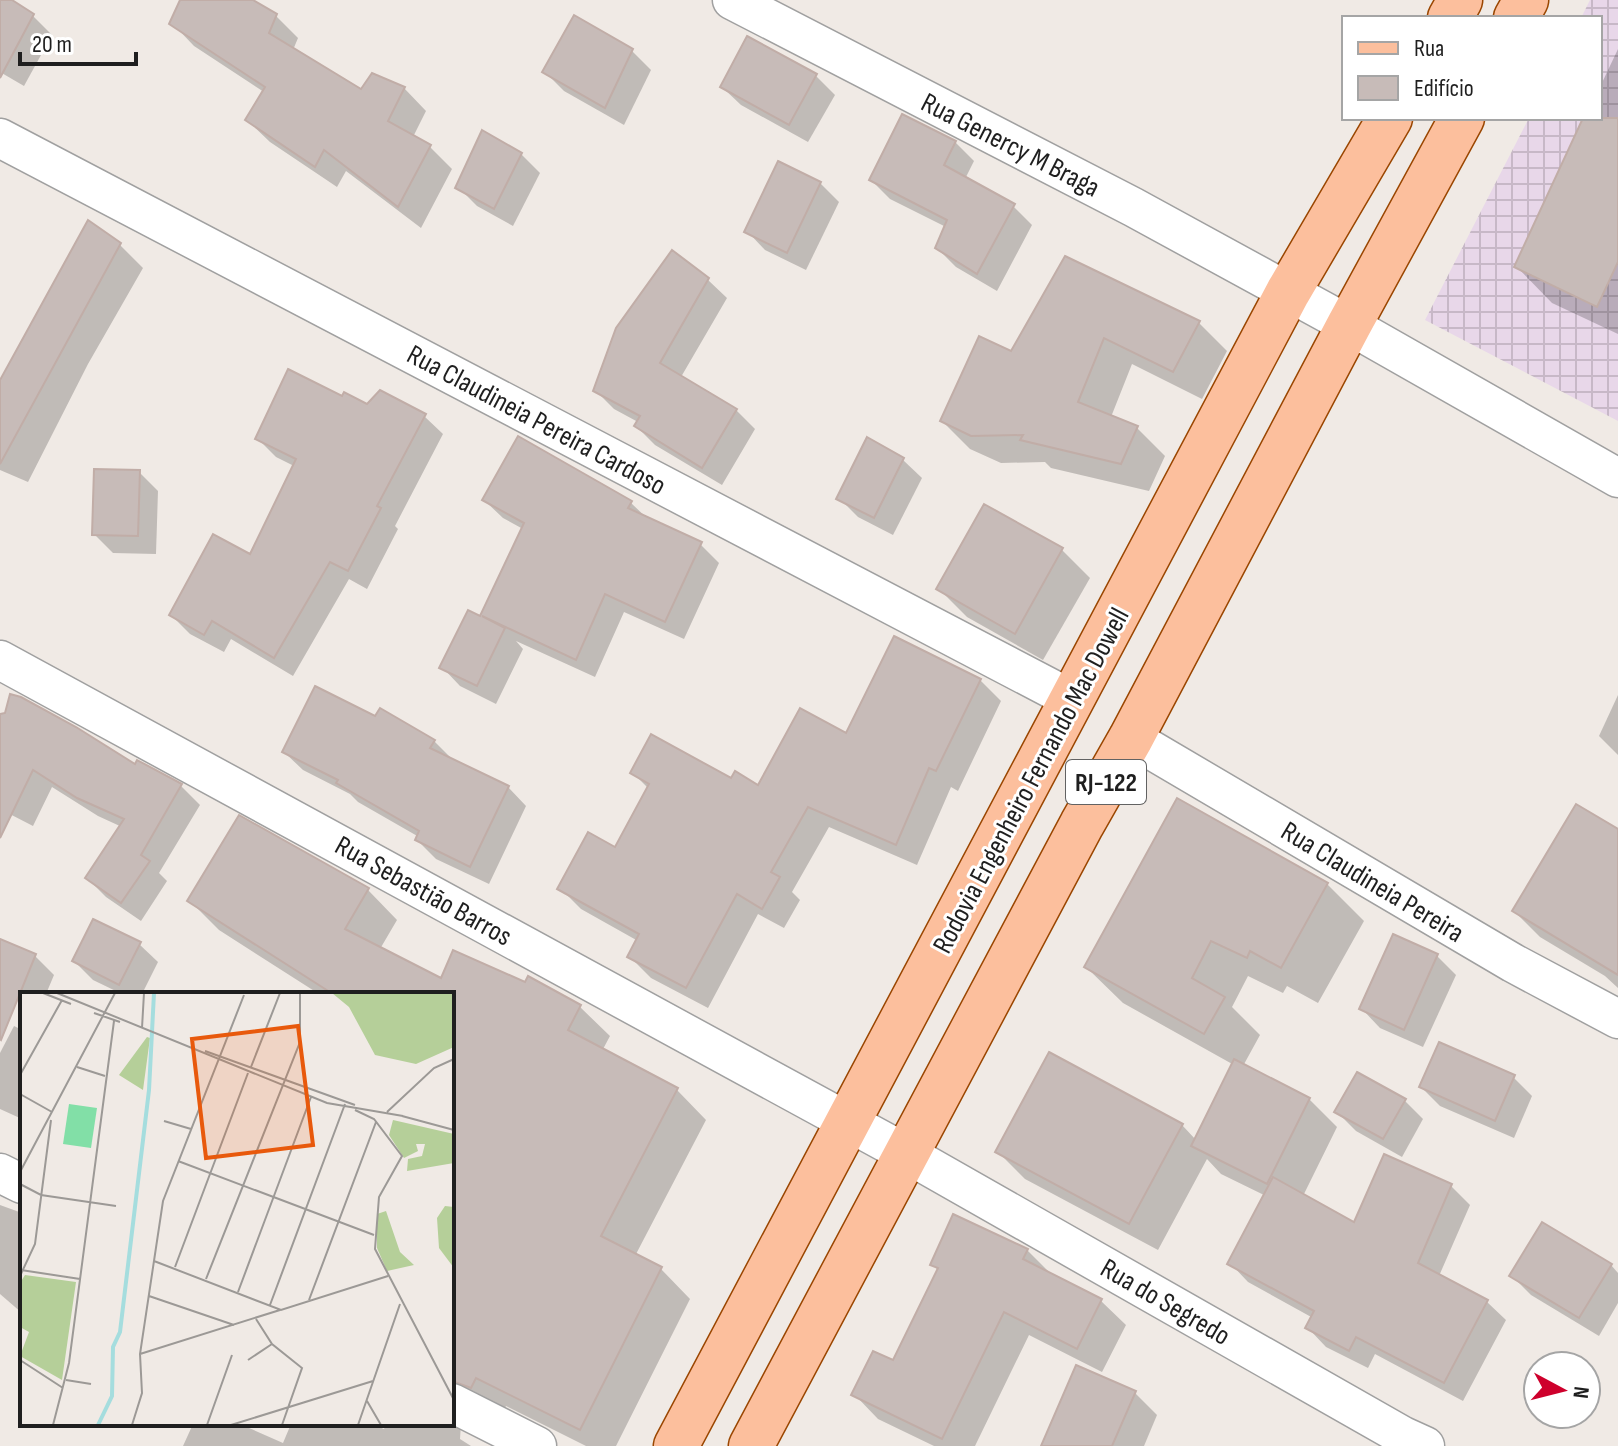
<svg xmlns="http://www.w3.org/2000/svg" width="1618" height="1446" font-family="'Sofia Sans Condensed',sans-serif">
<style>
.industrial{fill:url(#industrial-grid)}
.shadow{fill:#0003}
.building{fill:#c7bbb8;stroke:#c1ada7;stroke-width:2}
.lines{fill:none;stroke-linecap:round;stroke-linejoin:round}
.minor-casing{stroke:#a0a0a0;stroke-width:41}
.primary-casing{stroke:#9a4600;stroke-width:47}
.minor{stroke:#fff;stroke-width:38}
.primary{stroke:#fcbf9d;stroke-width:44}
.labels{text-anchor:middle;stroke-width:6;stroke-linejoin:round;paint-order:stroke}
.shield{fill:#fff;stroke:#626262;stroke-width:2}
.shield-label{font-size:26px;font-weight:bold;fill:#1f1f1f}
.street-label{font-size:28px;fill:#1f1f1f;stroke:#fff}
.inset-river{fill:none;stroke:#a5ddde;stroke-width:4}
.inset-road{fill:none;stroke:#9c9996;stroke-width:2}
.view{fill:#e8590c;fill-opacity:0.15;stroke:#e8590c;stroke-width:4}
.inset-edge{fill:none;stroke:#1f1f1f;stroke-width:4}
</style>
<defs>
<pattern id="industrial-grid" width="8" height="8" patternUnits="userSpaceOnUse" patternTransform="scale(2)"><rect width="8" height="8" fill="#e8d7e9"/><path d="M0 4h8M4 0v8" fill="none" stroke="#c7b8c7"/></pattern>
</defs>
<rect width="100%" height="100%" fill="#f0eae5"/>
<!-- industrial -->
<polygon class="industrial" points="1590,0 1618,0 1618,421 1425,320 1529,118 1600,118 1600,18 1581,18"/>
<!-- shadow -->
<g class="shadow">
<polygon points="0,0 8,0 33,16 52,35 24,86 0,72"/>
<polygon points="182,0 249,0 275,15 298,38 293,50 362,92 404,88 426,111 413,137 429,146 452,169 421,228 346,171 337,187 270,142 247,120 264,92 194,46 172,23"/>
<polygon points="1618,49 1618,334 1552,303 1516,266 1586,118 1600,118 1600,87"/>
<polygon points="632,51 651,70 624,125 564,91 545,72"/>
<polygon points="816,76 835,95 808,142 741,105 722,87"/>
<polygon points="955,142 974,161 965,179 1013,206 1032,225 997,291 956,267 937,248 946,227 890,199 871,180"/>
<polygon points="521,154 540,173 513,226 477,206 458,187"/>
<polygon points="820,183 839,202 806,270 765,250 747,231"/>
<polygon points="89,223 120,245 143,268 88,364 28,482 0,470 0,384"/>
<polygon points="1066,259 1199,323 1227,351 1202,399 1132,364 1111,417 1137,428 1165,456 1149,491 1051,468 1045,462 1001,463 970,449 942,421 1012,354"/>
<polygon points="708,280 727,298 681,377 736,410 755,429 722,485 655,445 636,426 638,422 614,409 595,390"/>
<polygon points="368,407 424,416 443,434 395,526 398,529 367,589 349,579 293,676 231,639 224,652 190,634 171,615 251,557 294,466 276,457 257,438"/>
<polygon points="519,439 631,503 649,520 700,544 719,563 684,639 624,612 595,677 516,641 523,649 496,704 460,686 442,667 481,618 523,529 503,518 484,500"/>
<polygon points="903,460 922,478 893,535 858,517 839,498"/>
<polygon points="139,472 158,491 156,554 113,553 94,534"/>
<polygon points="1062,550 1090,578 1043,660 967,617 939,589"/>
<polygon points="980,680 1001,701 958,791 951,787 917,865 829,827 792,892 800,900 784,928 758,914 708,1008 651,978 630,957 638,941 581,909 560,888 616,849 649,789 632,772 732,781 759,788 847,736"/>
<polygon points="1618,695 1618,755 1599,736"/>
<polygon points="0,716 181,786 200,805 159,873 167,881 141,921 106,897 87,878 122,827 98,816 52,787 33,826 0,809"/>
<polygon points="434,741 453,760 508,787 526,806 489,884 436,859 417,840 419,837 358,802 350,794 303,770 284,752"/>
<polygon points="1178,801 1327,884 1364,921 1318,1003 1287,986 1283,993 1248,976 1232,1007 1260,1035 1243,1066 1309,1099 1337,1127 1303,1196 1355,1225 1385,1157 1451,1186 1470,1205 1439,1276 1487,1302 1506,1320 1463,1401 1375,1354 1368,1368 1326,1347 1308,1328 1313,1318 1248,1282 1230,1263 1266,1196 1221,1174 1207,1159 1158,1250 1025,1179 997,1151 1182,1125 1196,1140 1234,1065 1123,1003 1086,967"/>
<polygon points="240,818 368,890 397,920 380,949 442,980 526,985 529,978 580,1007 610,1036 602,1051 677,1090 706,1120 635,1256 661,1269 690,1299 616,1446 586,1446 506,1406 501,1416 461,1424 460,1439 471,1446 183,1446 193,1424 240,1424 283,1443 291,1424 372,1424 384,1429 386,1424 452,1424 452,994 319,994 219,930 189,900"/>
<polygon points="1618,834 1618,988 1605,976 1540,937 1514,911"/>
<polygon points="0,941 35,956 54,975 46,994 22,994 22,997 0,988"/>
<polygon points="139,944 158,962 142,994 122,994 93,980 74,961"/>
<polygon points="1437,956 1456,975 1423,1047 1380,1028 1362,1009"/>
<polygon points="14,1026 22,1030 22,1119 0,1109 0,1053"/>
<polygon points="1513,1077 1532,1096 1514,1138 1440,1106 1421,1087"/>
<polygon points="1404,1100 1423,1119 1402,1157 1356,1131 1337,1112"/>
<polygon points="0,1205 22,1213 22,1313 0,1294"/>
<polygon points="1027,1250 1052,1275 1101,1301 1126,1325 1102,1372 1029,1335 975,1446 934,1446 878,1419 854,1394 894,1363 939,1271 932,1264"/>
<polygon points="1611,1265 1618,1273 1618,1303 1599,1336 1531,1295 1512,1276"/>
<polygon points="1135,1393 1157,1415 1144,1446 1043,1446"/>
</g>
<!-- building -->
<g class="building">
<polygon points="0,0 12,0 34,14 0,78"/>
<polygon points="180,0 253,0 277,14 269,33 361,89 372,73 405,87 388,121 431,145 398,207 324,150 315,167 245,120 265,87 169,24"/>
<polygon points="574,15 633,49 605,108 542,72"/>
<polygon points="747,36 817,74 789,125 720,87"/>
<polygon points="902,114 956,141 944,165 1015,204 977,274 935,248 947,220 869,180"/>
<polygon points="1583,118 1618,118 1618,262 1597,307 1514,267"/>
<polygon points="482,130 522,153 494,209 455,188"/>
<polygon points="778,161 821,182 787,253 744,232"/>
<polygon points="88,220 121,243 0,464 0,380"/>
<polygon points="672,250 709,278 660,363 737,409 702,468 634,426 640,416 593,391 616,328"/>
<polygon points="1065,256 1200,321 1173,372 1104,338 1078,402 1138,426 1121,464 1020,440 1023,435 971,436 940,421 979,336 1011,351"/>
<polygon points="288,369 342,396 344,392 367,404 380,390 426,414 377,506 381,508 348,571 330,562 274,658 212,621 204,635 169,615 213,534 250,554 296,459 255,439"/>
<polygon points="518,436 632,501 628,508 702,542 665,622 605,594 576,660 482,616 505,628 477,686 439,668 468,610 480,616 524,523 482,500"/>
<polygon points="867,437 904,458 874,518 836,499"/>
<polygon points="94,469 140,470 138,536 92,535"/>
<polygon points="984,504 1063,548 1015,634 936,589"/>
<polygon points="894,636 981,679 936,771 929,768 896,845 808,807 771,872 780,877 762,909 737,894 686,988 627,957 639,934 557,889 588,832 615,847 649,784 630,773 651,734 731,778 735,771 758,785 800,708 846,733"/>
<polygon points="315,686 375,716 380,708 435,740 430,748 509,786 470,867 415,840 419,831 336,783 338,780 282,752"/>
<polygon points="10,694 21,697 76,727 135,764 137,760 182,784 141,855 150,861 121,903 85,878 124,819 77,798 33,770 0,838 0,714 5,713"/>
<polygon points="1177,798 1328,883 1281,968 1250,951 1247,958 1211,941 1192,978 1225,997 1204,1034 1084,967"/>
<polygon points="1576,804 1618,829 1618,975 1512,911"/>
<polygon points="239,815 369,888 345,929 441,978 453,950 525,982 528,976 581,1005 568,1030 678,1088 601,1236 662,1267 580,1430 476,1378 471,1388 452,1381 452,994 333,994 187,901"/>
<polygon points="93,919 141,942 119,985 72,961"/>
<polygon points="1393,934 1438,954 1404,1030 1359,1009"/>
<polygon points="0,939 36,954 1,1040 0,1039"/>
<polygon points="1439,1042 1515,1075 1495,1121 1419,1087"/>
<polygon points="1049,1052 1183,1124 1129,1224 995,1152"/>
<polygon points="1234,1059 1310,1098 1267,1184 1191,1146"/>
<polygon points="1357,1072 1406,1099 1383,1139 1334,1112"/>
<polygon points="1384,1154 1452,1184 1418,1263 1488,1300 1444,1383 1356,1337 1349,1351 1305,1328 1314,1311 1227,1264 1273,1177 1354,1222"/>
<polygon points="953,1214 1028,1249 1023,1259 1102,1299 1077,1349 1004,1312 942,1439 851,1395 873,1351 893,1360 938,1268 930,1265"/>
<polygon points="1542,1222 1612,1264 1579,1318 1509,1276"/>
<polygon points="1076,1365 1136,1391 1112,1446 1041,1446"/>
</g>
<g class="lines">
<!-- minor casing -->
<g class="minor-casing">
<g id="minor">
<polyline points="732,0 1133,207 1349,325 1618,478"/>
<polyline points="0,138 1073,700"/>
<polyline points="0,660 907,1154 1403,1436 1425,1446"/>
<polyline points="1131,738 1513,963 1618,1019"/>
<polyline points="0,1173 22,1184"/>
<polyline points="452,1403 537,1446"/>
</g>
</g>
<!-- primary casing -->
<g class="primary-casing">
<g id="primary">
<polyline points="1450,18 1460,0"/>
<polyline points="1516,18 1526,0"/>
<polyline points="676,1446 1288,292 1390,118"/>
<polyline points="751,1446 1082,824 1131,738 1349,325 1462,118"/>
</g>
</g>
<!-- minor -->
<use href="#minor" class="minor"/>
<!-- primary -->
<use href="#primary" class="primary"/>
</g>
<g class="labels">
<!-- shield labels -->
<rect class="shield" x="1066" y="760" width="80" height="44" rx="6"/>
<g class="shield-label">
<text x="1106" y="791">RJ-122</text>
</g>
<!-- street labels -->
<g class="street-label">
<text transform="translate(1011 144) rotate(27)" y="10">Rua Genercy M Braga</text>
<text transform="translate(537 419) rotate(28)" y="10">Rua Claudineia Pereira Cardoso</text>
<text transform="translate(1030 780) rotate(-62)" y="10">Rodovia Engenheiro Fernando Mac Dowell</text>
<text transform="translate(1373 881) rotate(31)" y="10">Rua Claudineia Pereira</text>
<text transform="translate(424 890) rotate(29)" y="10">Rua Sebastião Barros</text>
<text transform="translate(1166 1301) rotate(30)" y="10">Rua do Segredo</text>
</g>
</g>
<!-- overview -->
<g transform="translate(20 992)">
<rect width="434" height="434" fill="#f0eae5"/>
<path d="M 312,1 L 434,1 L 434,55 L 396,72 L 355,63 L 329,15 ZM 127,45 L 130,46 L 123,98 L 99,83 ZM 373,128 L 434,142 L 434,171 L 387,179 L 388,167 L 402,164 L 405,152 L 396,152 L 398,159 L 384,166 L 369,143 ZM 425,214 L 434,215 L 434,276 L 419,256 L 417,226 ZM 366,219 L 380,260 L 394,273 L 367,279 L 357,256 L 357,222 ZM 5,283 L 56,290 L 42,388 L 0,364 L 9,340 L 0,335 L 0,291 Z" fill="#b5cf99"/>
<path d="M 49,112 L 77,116 L 71,156 L 43,152 Z" fill="#82dfa7"/>
<path class="inset-river" d="M 78,433 L 92,404 L 93,355 L 100,340 L 129,98 L 134,1"/>
<path class="inset-road" d="M 23,1 L 51,12M 37,1 L 307,111 L 383,124M 74,21 L 100,30M 122,36 L 124,1M 185,59 L 335,113M 57,75 L 85,84M 231,75 L 260,1M 0,83 L 42,8M 0,102 L 32,120M 335,118 L 354,127 L 382,164 L 359,205 L 355,257 L 434,408M 367,120 L 414,76 L 434,67M 382,124 L 434,138M 144,129 L 171,137M 158,169 L 354,243M 0,180 L 95,1M 0,192 L 21,203 L 96,214M 134,269 L 261,318 L 368,284M 155,275 L 228,81M 1,278 L 60,287M 0,284 L 15,252 L 31,128M 186,287 L 280,50 L 280,1M 218,300 L 291,105M 129,304 L 214,333M 289,308 L 356,130M 250,313 L 325,112M 236,327 L 252,352 L 282,376 L 262,433M 120,362 L 260,318M 0,368 L 43,396M 228,368 L 252,352M 46,388 L 71,392M 347,409 L 361,433M 33,433 L 49,371 L 94,29M 112,433 L 122,401 L 120,362 L 143,209 L 224,3M 187,433 L 212,363M 211,433 L 353,389M 338,433 L 380,312"/>
<path class="view" d="M 278,34 L 293,153 L 186,166 L 172,47 Z"/>
<rect width="434" height="434" class="inset-edge"/>
</g>
<!-- legend -->
<rect x="1342" y="16" width="260" height="104" fill="#ffffff" stroke="#a5a5a5" stroke-width="2"/>
<rect x="1358" y="42" width="40" height="12" fill="#fcbf9d" stroke="#a5a5a5" stroke-width="2"/>
<text x="1414" y="56" font-size="24" fill="#1f1f1f">Rua</text>
<rect x="1358" y="76" width="40" height="24" fill="#c7bbb8" stroke="#a5a5a5" stroke-width="2"/>
<text x="1414" y="96" font-size="24" fill="#1f1f1f">Edifício</text>
<!-- north arrow -->
<g transform="translate(1562 1390) rotate(97)"><circle r="38" fill="#ffffff" stroke="#a5a5a5" stroke-width="2"/>
<path d="M0-6L14 30L0 20L-14 30Z" fill="#ce002c"/>
<text y="-12" font-size="22" font-weight="bold" text-anchor="middle" fill="#1f1f1f">N</text>
</g>
<!-- scale -->
<path d="M20 52v12h116v-12" fill="none" stroke="#1f1f1f" stroke-width="4"/>
<text x="32" y="52" font-size="24" fill="#1f1f1f" stroke="#ffffff" stroke-width="6" paint-order="stroke">20 m</text>
</svg>
